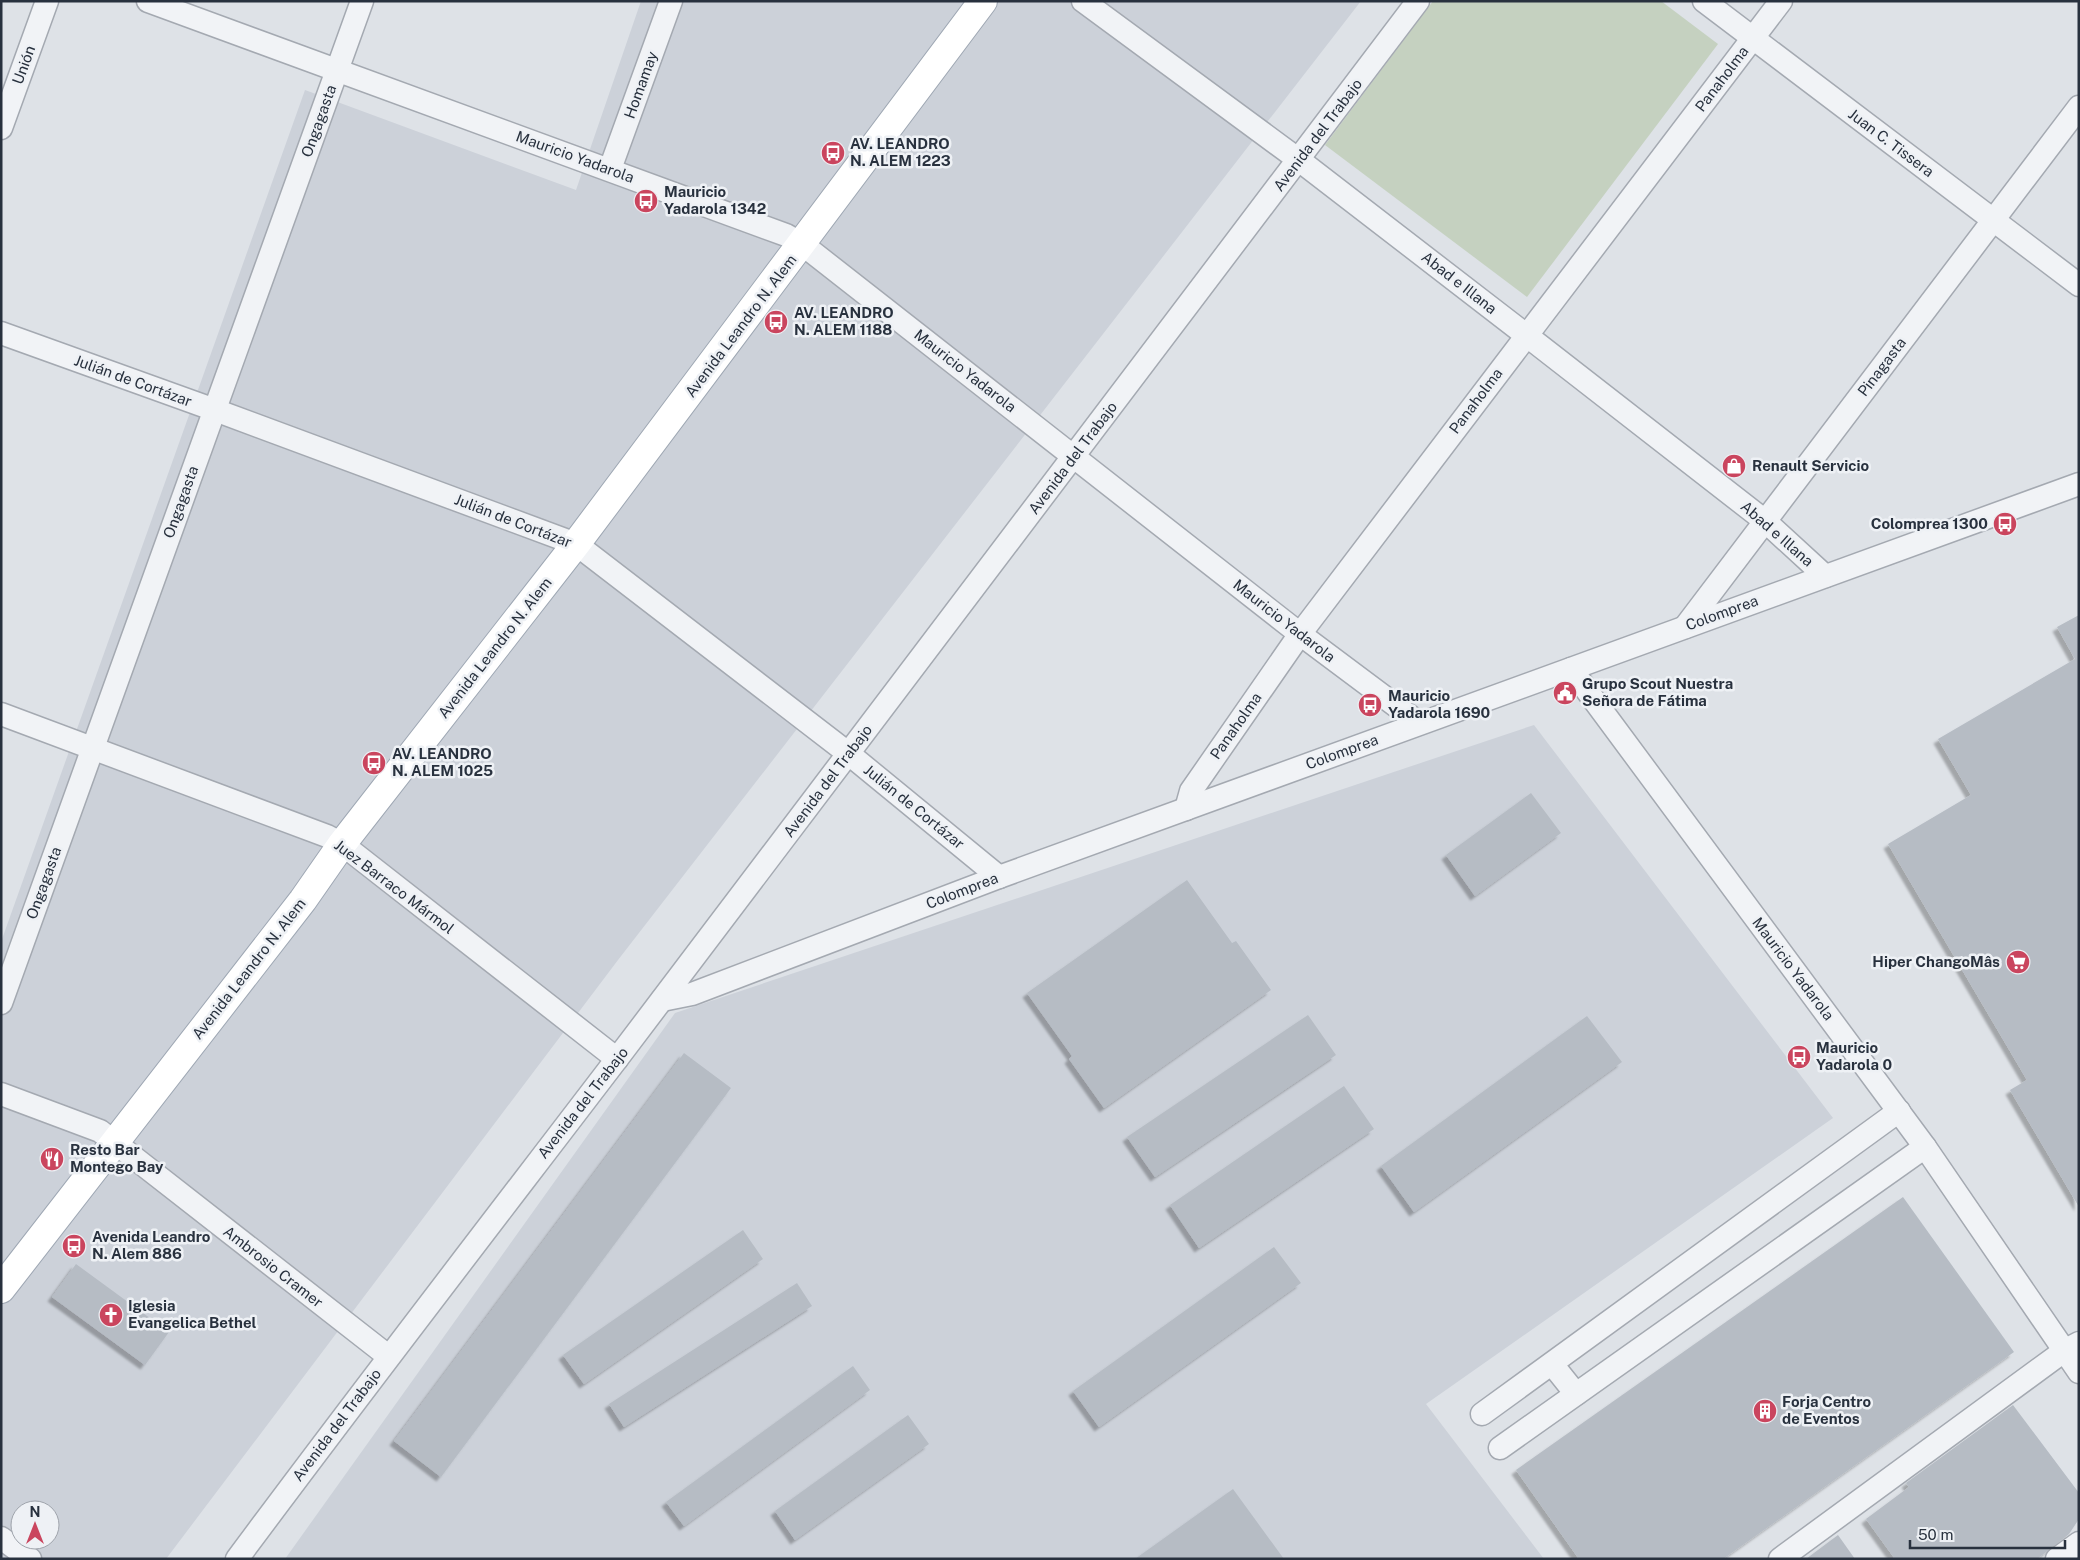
<svg xmlns="http://www.w3.org/2000/svg" width="2080" height="1560" font-family="'Public Sans',sans-serif">
<style>
.built{fill:#ccd1d9;fill-rule:evenodd}
.green{fill:#c5d1c0}
.building{fill:#b6bcc4;filter:url(#shadow)}
.lines{fill:none;stroke-linecap:round;stroke-linejoin:round}
.minor-casing{stroke:#a4a9b1;stroke-width:25}
.major-casing{stroke:#9ea7b3;stroke-width:30}
.minor{stroke:#f1f3f6;stroke-width:22}
.major{stroke:#fff;stroke-width:28}
.labels{text-anchor:middle;stroke-width:5;stroke-linejoin:round;paint-order:stroke}
.street-label{font-size:15px;fill:#28313e;stroke:#eef1f5}
.poi-label{font-size:15px;font-weight:bold;fill:#28313e;stroke:#eef1f5;text-anchor:start}
</style>
<defs>
<filter id="shadow"><feDropShadow dx="-4.5" dy="4.5" stdDeviation="1" flood-color="#0004"/></filter>
</defs>
<rect width="100%" height="100%" fill="#dee2e7"/>
<!-- built -->
<g class="built">
<path d="M 641,1 L 1361,1 L 618,960 L 166,1559 L 1,1559 L 1,942 L 305,90 L 576,190 ZM 20,1510 L 50,1510 L 50,1540 L 20,1540 Z"/>
<polygon points="1534,725 1833,1118 1426,1404 1544,1559 285,1559 675,1013"/>
</g>
<!-- green -->
<polygon class="green" points="1433,1 1661,1 1718,44 1527,297 1325,145"/>
<!-- building -->
<g class="building">
<polygon points="2079,615 2079,1207 2010,1090 2027,1080 1888,844 1971,795 1938,739 2075,659 2057,627"/>
<polygon points="1531,793 1561,833 1475,896 1446,855"/>
<polygon points="1187,880 1232,943 1236,941 1271,990 1104,1108 1069,1059 1072,1056 1027,993"/>
<polygon points="1308,1015 1336,1055 1155,1177 1127,1137"/>
<polygon points="1587,1016 1622,1062 1414,1212 1381,1166"/>
<polygon points="684,1053 731,1088 441,1477 394,1441"/>
<polygon points="1344,1086 1374,1129 1199,1248 1170,1205"/>
<polygon points="1903,1197 2014,1352 1723,1559 1579,1559 1516,1470"/>
<polygon points="743,1230 763,1259 584,1384 563,1355"/>
<polygon points="1274,1247 1301,1283 1099,1427 1073,1391"/>
<polygon points="76,1264 169,1332 145,1365 52,1297"/>
<polygon points="797,1283 812,1306 624,1427 609,1404"/>
<polygon points="853,1366 870,1390 684,1526 666,1502"/>
<polygon points="2013,1405 2079,1493 2079,1519 2069,1534 2037,1559 1895,1559 1866,1519 1909,1487 1906,1483"/>
<polygon points="908,1415 929,1444 795,1540 775,1511"/>
<polygon points="1233,1489 1284,1559 1135,1559"/>
<polygon points="1838,1535 1855,1559 1806,1559"/>
</g>
<g class="lines">
<!-- minor casing -->
<g class="minor-casing">
<g id="minor">
<polyline points="148,1 786,235 802,244 1300,634 1419,723"/>
<polyline points="1083,1 1299,160 1526,335 1765,521 1825,576"/>
<polyline points="1704,1 2079,285"/>
<polyline points="1,128 47,1"/>
<polyline points="610,169 671,1"/>
<polyline points="1,333 215,410 576,544 849,754 999,877"/>
<polyline points="1685,627 2079,107"/>
<polyline points="1571,669 1925,1147 2079,1372"/>
<polyline points="1,714 327,836 342,844 617,1059"/>
<polyline points="1186,809 1191,791 1300,634 1781,1"/>
<polyline points="662,1000 692,994 999,877 2079,484"/>
<polyline points="1,1003 362,1"/>
<polyline points="1,1094 100,1131 388,1356"/>
<polyline points="1552,1364 1576,1394"/>
<polyline points="1482,1414 1899,1111"/>
<polyline points="1500,1448 1925,1147"/>
<polyline points="1,1538 30,1559"/>
<path d="M 237,1559 C 364,1388 494,1220 623,1051 C 889,702 1155,353 1418,1"/>
<polyline points="1780,1559 2064,1351 2079,1343"/>
<polyline points="2057,1559 2079,1543"/>
</g>
</g>
<!-- major casing -->
<g class="major-casing">
<polyline id="major" points="1,1289 303,900 342,844 576,544 983,1"/>
</g>
<!-- minor -->
<use href="#minor" class="minor"/>
<!-- major -->
<use href="#major" class="major"/>
</g>
<!-- icons -->
<defs>
<g id="bus-disc" transform="scale(1.25)"><circle r="9.5" fill="#ca455e" stroke="#eef1f5"/><path d="M-5-6H5V4H4V6H2V4H-2V6H-4V4H-5ZM-3.5-4V0h7V-4ZM-3.5 1.2v1.5H-2V1.2ZM2 1.2v1.5H3.5V1.2Z" fill="#fff"/></g>
<g id="shop-disc" transform="scale(1.25)"><circle r="9.5" fill="#ca455e" stroke="#eef1f5"/><path d="M-5-2.5h2.3a2.7 3.5 0 0 1 5.4 0H5L5.5 6h-11ZM-1.5-2.5h3a1.5 2.3 0 0 0-3 0Z" fill="#fff"/></g>
<g id="civic-disc" transform="scale(1.25)"><circle r="9.5" fill="#ca455e" stroke="#eef1f5"/><path d="M-.6-6.5H3V-4.5H.6V-3L4-1V1h2V6H-6V1h2V-1L-.6-3ZM-1.2 2.5V6h2.4V2.5Z" fill="#fff"/></g>
<g id="supermarket-disc" transform="scale(1.25)"><circle r="9.5" fill="#ca455e" stroke="#eef1f5"/><path d="M-6-5.5h2.5l.6 2H6L4.5 2H-2.5L-4.4-4H-6ZM-1.5 3.2a1.3 1.3 0 1 0 .1 0ZM3 3.2a1.3 1.3 0 1 0 .1 0Z" fill="#fff"/></g>
<g id="restaurant-disc" transform="scale(1.25)"><circle r="9.5" fill="#ca455e" stroke="#eef1f5"/><path d="M-5-6h1v4h1v-4h1v4h1v-4h1v5L-1.5 .5V6h-2V.5L-5-1ZM5-6V6H3V1.5H1.5Q1.5-4 5-6Z" fill="#fff"/></g>
<g id="church-disc" transform="scale(1.25)"><circle r="9.5" fill="#ca455e" stroke="#eef1f5"/><path d="M-1.2-6h2.4v3.5h3.3v2.4h-3.3V6h-2.4V-.1h-3.3v-2.4h3.3Z" fill="#fff"/></g>
<g id="building-disc" transform="scale(1.25)"><circle r="9.5" fill="#ca455e" stroke="#eef1f5"/><path d="M-4-6H4V6H1V3H-1V6H-4ZM-2.5-4.3h1.7v1.8h-1.7ZM.8-4.3h1.7v1.8H.8ZM-2.5-1h1.7V.8h-1.7ZM.8-1h1.7V.8H.8Z" fill="#fff"/></g>
</defs>
<g fill-rule="evenodd">
<use href="#bus-disc" x="833" y="153"/>
<use href="#bus-disc" x="646" y="201"/>
<use href="#bus-disc" x="776" y="322"/>
<use href="#shop-disc" x="1734" y="466"/>
<use href="#bus-disc" x="2005" y="524"/>
<use href="#civic-disc" x="1565" y="693"/>
<use href="#bus-disc" x="1370" y="705"/>
<use href="#bus-disc" x="374" y="763"/>
<use href="#supermarket-disc" x="2018" y="962"/>
<use href="#bus-disc" x="1799" y="1057"/>
<use href="#restaurant-disc" x="52" y="1159"/>
<use href="#bus-disc" x="74" y="1246"/>
<use href="#church-disc" x="111" y="1315"/>
<use href="#building-disc" x="1765" y="1411"/>
</g>
<g class="labels">
<!-- street labels -->
<g class="street-label">
<text transform="translate(24 65) rotate(-70)" y="5">Unión</text>
<text transform="translate(1722 79) rotate(-53)" y="5">Panaholma</text>
<text transform="translate(641 85) rotate(-70)" y="5">Homamay</text>
<text transform="translate(319 121) rotate(-70)" y="5">Ongagasta</text>
<text transform="translate(1318 135) rotate(-53)" y="5">Avenida del Trabajo</text>
<text transform="translate(1891 143) rotate(37)" y="5">Juan C. Tissera</text>
<text transform="translate(575 157) rotate(20)" y="5">Mauricio Yadarola</text>
<text transform="translate(1459 283) rotate(38)" y="5">Abad e Illana</text>
<text transform="translate(741 326) rotate(-53)" y="5">Avenida Leandro N. Alem</text>
<text transform="translate(1882 367) rotate(-53)" y="5">Pinagasta</text>
<text transform="translate(965 371) rotate(38)" y="5">Mauricio Yadarola</text>
<text transform="translate(133 381) rotate(20)" y="5">Julián de Cortázar</text>
<text transform="translate(1476 401) rotate(-53)" y="5">Panaholma</text>
<text transform="translate(1073 458) rotate(-53)" y="5">Avenida del Trabajo</text>
<text transform="translate(181 502) rotate(-70)" y="5">Ongagasta</text>
<text transform="translate(513 521) rotate(21)" y="5">Julián de Cortázar</text>
<text transform="translate(1777 534) rotate(41)" y="5">Abad e Illana</text>
<text transform="translate(1722 613) rotate(-20)" y="5">Colomprea</text>
<text transform="translate(1284 621) rotate(38)" y="5">Mauricio Yadarola</text>
<text transform="translate(495 648) rotate(-52)" y="5">Avenida Leandro N. Alem</text>
<text transform="translate(1236 726) rotate(-55)" y="5">Panaholma</text>
<text transform="translate(1342 752) rotate(-20)" y="5">Colomprea</text>
<text transform="translate(828 781) rotate(-53)" y="5">Avenida del Trabajo</text>
<text transform="translate(914 807) rotate(39)" y="5">Julián de Cortázar</text>
<text transform="translate(44 883) rotate(-70)" y="5">Ongagasta</text>
<text transform="translate(394 887) rotate(37)" y="5">Juez Barraco Mármol</text>
<text transform="translate(962 891) rotate(-21)" y="5">Colomprea</text>
<text transform="translate(249 969) rotate(-52)" y="5">Avenida Leandro N. Alem</text>
<text transform="translate(1793 969) rotate(53)" y="5">Mauricio Yadarola</text>
<text transform="translate(583 1103) rotate(-52)" y="5">Avenida del Trabajo</text>
<text transform="translate(273 1267) rotate(38)" y="5">Ambrosio Cramer</text>
<text transform="translate(337 1425) rotate(-53)" y="5">Avenida del Trabajo</text>
</g>
<!-- poi labels -->
<g class="poi-label">
<text x="850" y="149">AV. LEANDRO<tspan x="850" dy="17">N. ALEM 1223</tspan></text>
<text x="664" y="197">Mauricio<tspan x="664" dy="17">Yadarola 1342</tspan></text>
<text x="794" y="318">AV. LEANDRO<tspan x="794" dy="17">N. ALEM 1188</tspan></text>
<text x="1752" y="471">Renault Servicio</text>
<text x="1988" y="529" text-anchor="end">Colomprea 1300</text>
<text x="1582" y="689">Grupo Scout Nuestra<tspan x="1582" dy="17">Señora de Fátima</tspan></text>
<text x="1388" y="701">Mauricio<tspan x="1388" dy="17">Yadarola 1690</tspan></text>
<text x="392" y="759">AV. LEANDRO<tspan x="392" dy="17">N. ALEM 1025</tspan></text>
<text x="2000" y="967" text-anchor="end">Hiper ChangoMâs</text>
<text x="1816" y="1053">Mauricio<tspan x="1816" dy="17">Yadarola 0</tspan></text>
<text x="70" y="1155">Resto Bar<tspan x="70" dy="17">Montego Bay</tspan></text>
<text x="92" y="1242">Avenida Leandro<tspan x="92" dy="17">N. Alem 886</tspan></text>
<text x="128" y="1311">Iglesia<tspan x="128" dy="17">Evangelica Bethel</tspan></text>
<text x="1782" y="1407">Forja Centro<tspan x="1782" dy="17">de Eventos</tspan></text>
</g>
</g>
<!-- border -->
<rect width="2080" height="1560" fill="none" stroke="#28313e" stroke-width="5"/>
<!-- north arrow -->
<g transform="translate(35 1525)"><circle r="24" fill="#eef1f5" stroke="#9fa4ac"/>
<path d="M0-4L9 19L0 12L-9 19Z" fill="#ca455e"/>
<text y="-8" font-size="14" font-weight="bold" text-anchor="middle" fill="#28313e">N</text>
</g>
<!-- scale -->
<path d="M1910 1540v8h155v-8" fill="none" stroke="#28313e" stroke-width="2.5"/>
<text x="1918" y="1540" font-size="15" fill="#28313e" stroke="#eef1f5" stroke-width="4" paint-order="stroke">50 m</text>
</svg>
